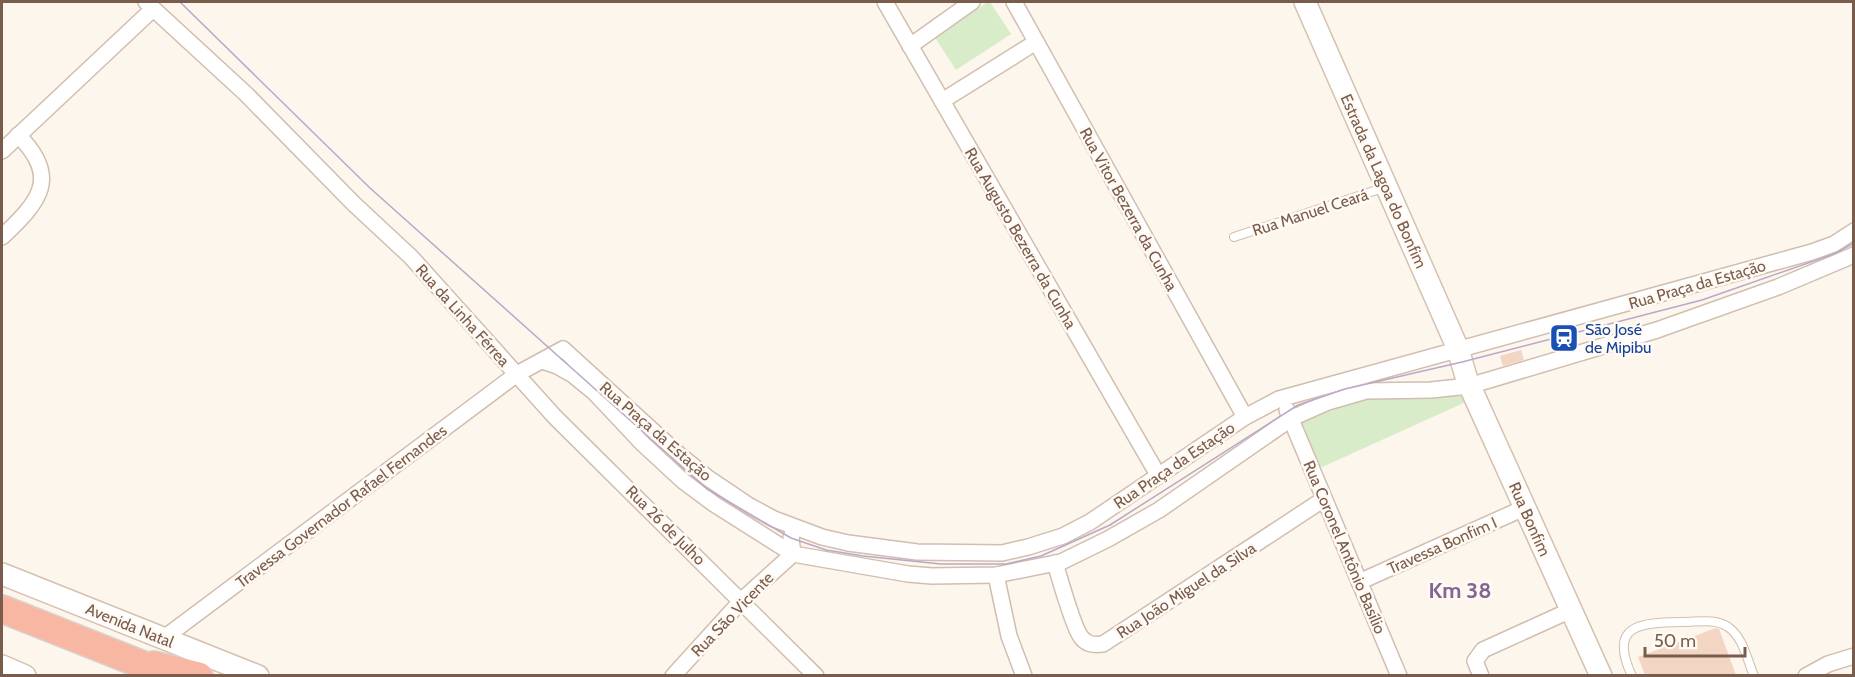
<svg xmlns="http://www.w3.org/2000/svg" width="1855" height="677" font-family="Cabin,sans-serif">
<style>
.green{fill:#d8ecc9}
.building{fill:#f3d5c3}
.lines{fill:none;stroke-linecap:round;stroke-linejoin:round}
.lane-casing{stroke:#d1beb0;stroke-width:10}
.street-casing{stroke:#d1beb0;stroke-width:18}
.secondary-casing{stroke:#d6c0b0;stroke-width:24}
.highway-casing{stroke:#dad1cd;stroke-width:30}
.lane{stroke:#fff;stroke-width:8}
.street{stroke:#fff;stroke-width:15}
.secondary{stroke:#fff;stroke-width:21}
.highway{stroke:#f7b7a3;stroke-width:27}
.tram{stroke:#b9a8c9;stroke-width:1.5}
.labels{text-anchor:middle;stroke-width:5;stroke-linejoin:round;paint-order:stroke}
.street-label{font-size:16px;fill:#7a5c4d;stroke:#fffaf3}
.transit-label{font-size:16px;fill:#164399;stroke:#fffaf3;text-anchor:start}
.district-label{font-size:22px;font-weight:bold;fill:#846695;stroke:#fffaf3}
</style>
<rect width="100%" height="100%" fill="#fdf6ec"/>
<!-- green -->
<g class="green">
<polygon points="988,2 990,2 1011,34 956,70 934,36"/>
<polygon points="1457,393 1463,396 1468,401 1320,468 1301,423 1347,404 1375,395"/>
</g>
<!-- building -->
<g class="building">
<polygon points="1521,350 1524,360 1503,366 1500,356"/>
<polygon points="1716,628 1719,629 1736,675 1645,675 1638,657"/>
</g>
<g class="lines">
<!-- lane casing -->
<g class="lane-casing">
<g id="lane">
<polyline points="1234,237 1386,187"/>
<path d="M 1632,676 C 1607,623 1642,623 1683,622 C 1697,622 1716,618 1728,627 C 1743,637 1747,659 1754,676"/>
</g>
</g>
<!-- street casing -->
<g class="street-casing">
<g id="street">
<polyline points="146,2 246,94 354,204 411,257 554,416 816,676"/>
<polyline points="885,2 1158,475"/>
<polyline points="1014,2 1245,417"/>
<polyline points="910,46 972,2"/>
<polyline points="942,101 1036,42"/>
<polyline points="2,151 153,9"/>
<path d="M 2,237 C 39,202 61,178 18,135"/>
<polyline points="542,361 557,366 573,375 595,393 643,444 683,481 714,504 793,554 908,574 932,576 996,575 1061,562 1108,539 1159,510 1292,418 1328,402 1366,391 1431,390 1469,386 1657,330 1778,287 1854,255"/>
<polyline points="1287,410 1399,676"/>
<path d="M 1055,563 C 1060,579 1073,627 1081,637 C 1087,645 1094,645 1103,644 L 1324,499"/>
<polyline points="996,575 1009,636 1024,676"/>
<polyline points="1359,582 1524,508"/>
<polyline points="164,638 517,374 563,349 676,452 708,478 748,505 774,519 822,537 848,543 917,552 1002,553 1028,547 1063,536 1090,522 1245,417 1279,399 1812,252 1834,244 1854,231"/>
<polyline points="673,676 742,600 793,554 791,538 794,528"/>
<polyline points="1481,676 1475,661 1483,650 1571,610"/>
<polyline points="1806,676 1828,664 1854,656"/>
</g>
</g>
<!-- secondary casing -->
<g class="secondary-casing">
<g id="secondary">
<polyline points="1305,2 1458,349 1467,380 1601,676"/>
<polyline points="2,574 258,676"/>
<polyline points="2,666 25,676"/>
</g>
</g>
<!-- highway casing -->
<g class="highway-casing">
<g id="highway">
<polyline points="2,609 171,676"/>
<polyline points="154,665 199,676"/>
</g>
</g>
<!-- lane -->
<use href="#lane" class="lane"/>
<!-- street -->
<use href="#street" class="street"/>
<!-- secondary -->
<use href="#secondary" class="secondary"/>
<!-- highway -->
<use href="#highway" class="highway"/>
<!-- tram -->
<polyline class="tram" points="180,2 370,188 707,489 791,538 826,550 863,556 941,564 1006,564 1041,556 1110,525 1298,405 1345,389 1462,362 1702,300 1834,254 1854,243"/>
</g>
<!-- icons -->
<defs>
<g id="station-square" transform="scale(1.5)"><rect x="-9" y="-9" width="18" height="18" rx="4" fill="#1a4fb4" stroke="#fffaf3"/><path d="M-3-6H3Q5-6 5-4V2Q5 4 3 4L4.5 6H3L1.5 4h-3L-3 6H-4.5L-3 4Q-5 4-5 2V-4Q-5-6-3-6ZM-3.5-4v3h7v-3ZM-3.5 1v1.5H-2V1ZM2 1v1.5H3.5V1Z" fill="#fff"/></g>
</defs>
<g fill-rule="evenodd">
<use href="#station-square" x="1564" y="338"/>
</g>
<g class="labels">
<!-- street labels -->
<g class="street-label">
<text transform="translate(1384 181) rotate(66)" y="6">Estrada da Lagoa do Bonfim</text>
<text transform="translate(1129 209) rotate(61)" y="6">Rua Vitor Bezerra da Cunha</text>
<text transform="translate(1310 212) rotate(-18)" y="6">Rua Manuel Ceará</text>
<text transform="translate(1021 238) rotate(60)" y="6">Rua Augusto Bezerra da Cunha</text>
<text transform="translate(1697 284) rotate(-16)" y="6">Rua Praça da Estação</text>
<text transform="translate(463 315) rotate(48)" y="6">Rua da Linha Férrea</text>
<text transform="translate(656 431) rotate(41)" y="6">Rua Praça da Estação</text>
<text transform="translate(1174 465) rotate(-34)" y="6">Rua Praça da Estação</text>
<text transform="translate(341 506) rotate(-37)" y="6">Travessa Governador Rafael Fernandes</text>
<text transform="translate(1530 519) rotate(66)" y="6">Rua Bonfim</text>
<text transform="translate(666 525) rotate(45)" y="6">Rua 26 de Julho</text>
<text transform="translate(1442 545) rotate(-24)" y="6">Travessa Bonfim I</text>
<text transform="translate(1345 547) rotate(67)" y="6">Rua Coronel Antônio Basílio</text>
<text transform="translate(1186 590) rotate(-33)" y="6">Rua João Miguel da Silva</text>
<text transform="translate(732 614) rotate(-46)" y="6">Rua São Vicente</text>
<text transform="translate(130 625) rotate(22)" y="6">Avenida Natal</text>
</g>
<!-- transit labels -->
<g class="transit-label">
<text x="1585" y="335">São José<tspan x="1585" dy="18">de Mipibu</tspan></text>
</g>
<!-- district labels -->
<g class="district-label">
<text x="1460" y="598">Km 38</text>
</g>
</g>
<!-- border -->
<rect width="1855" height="677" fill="none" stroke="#7a5c4d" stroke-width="6"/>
<!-- scale -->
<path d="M1645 647v9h100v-9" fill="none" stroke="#7a5c4d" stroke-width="3"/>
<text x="1654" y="647" font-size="18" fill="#7a5c4d" stroke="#fffaf3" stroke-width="4.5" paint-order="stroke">50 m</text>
</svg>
